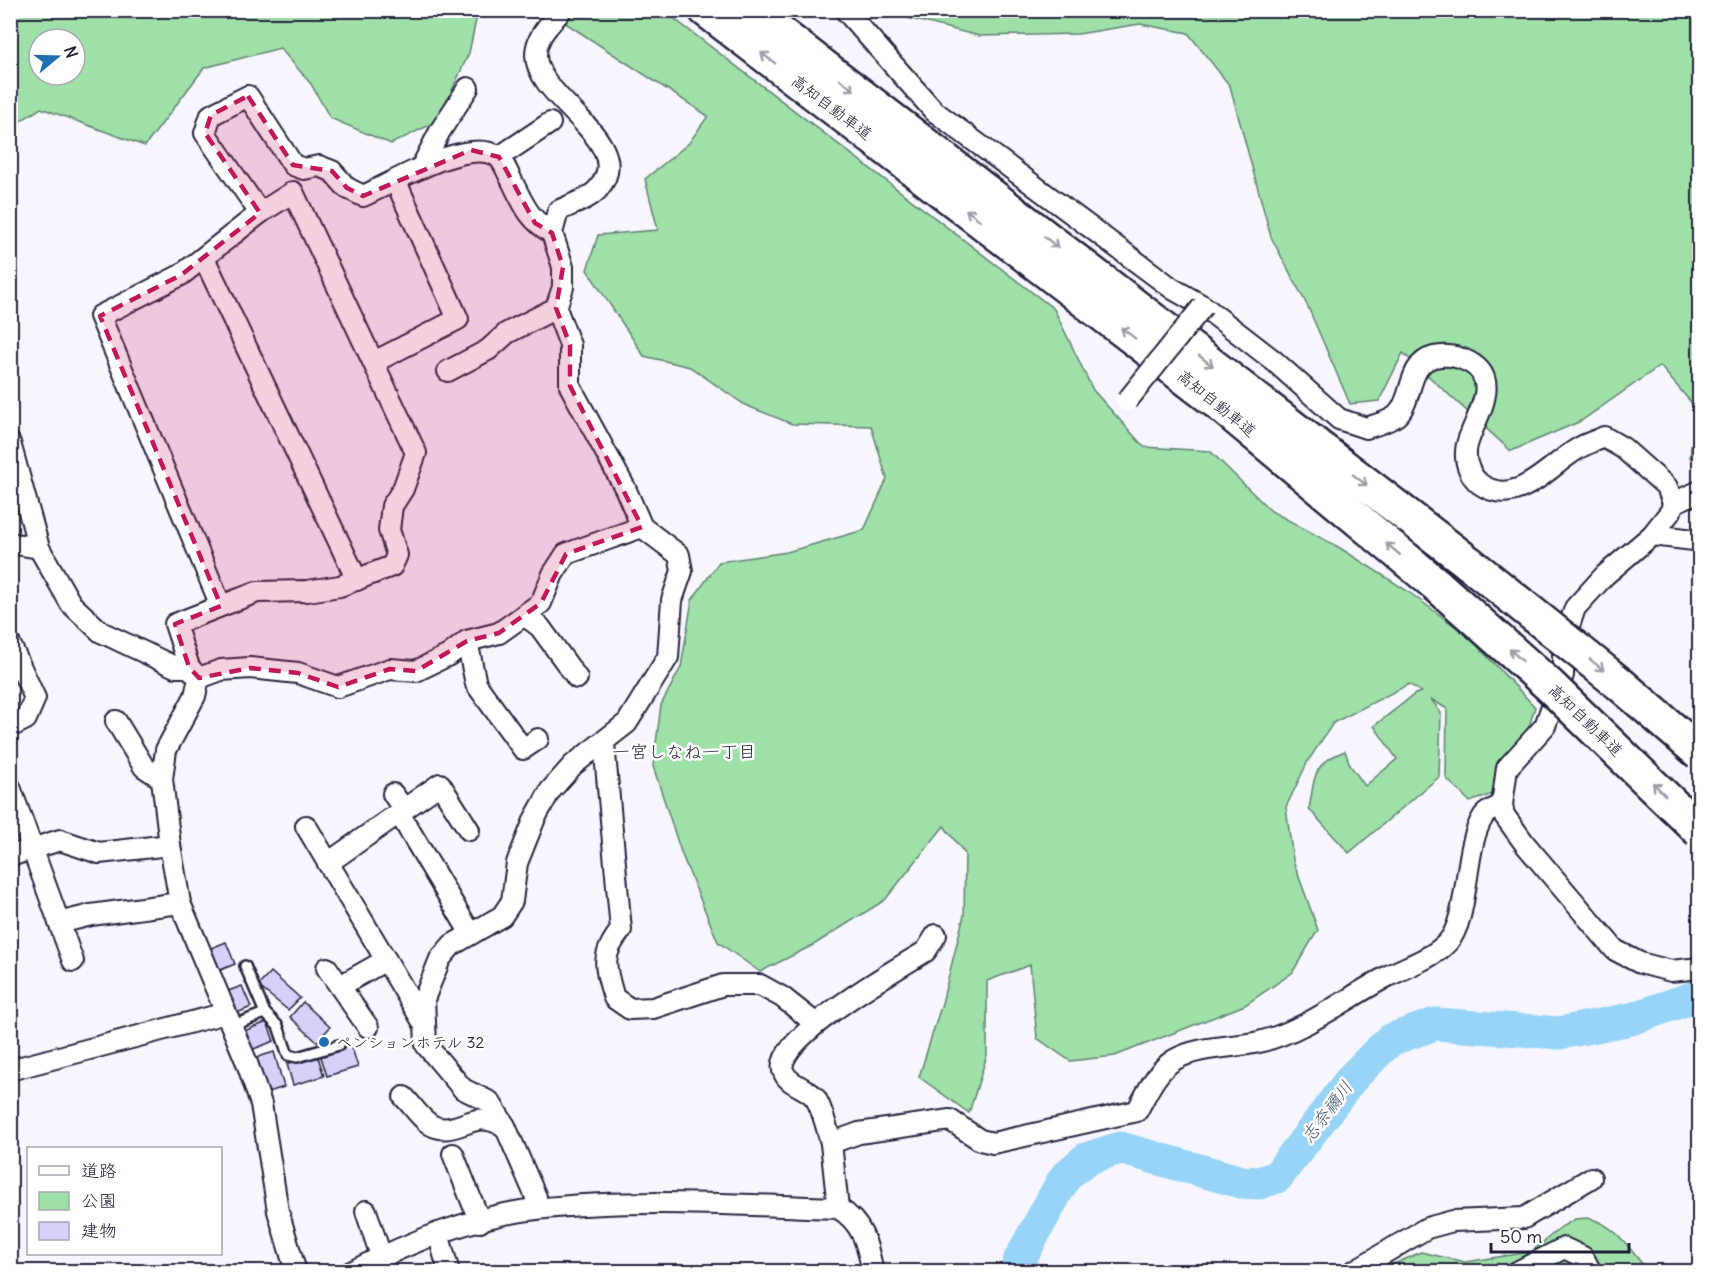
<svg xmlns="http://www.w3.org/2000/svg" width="1710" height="1282" font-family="Delius,'Klee One',sans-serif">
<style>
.green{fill:#9fdfa8;stroke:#608072;stroke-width:1.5;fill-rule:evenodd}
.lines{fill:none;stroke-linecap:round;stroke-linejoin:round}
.river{stroke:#97d4f8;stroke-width:33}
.building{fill:#d5d1f9;stroke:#22223b;stroke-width:1.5}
.service-casing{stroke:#22223b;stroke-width:14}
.minor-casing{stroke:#22223b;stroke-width:24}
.motorway-casing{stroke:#22223b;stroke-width:38}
.service{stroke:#fff;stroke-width:9}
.minor{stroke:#fff;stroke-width:20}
.motorway{stroke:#fff;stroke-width:33}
.minor-bridge-casing{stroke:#22223b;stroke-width:24;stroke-linecap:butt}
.motorway-bridge-casing{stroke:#22223b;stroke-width:38;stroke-linecap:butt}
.minor-bridge{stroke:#fff;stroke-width:20}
.motorway-bridge{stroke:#fff;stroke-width:33}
.oneway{stroke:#9c9ca7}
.marked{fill:#c2185b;fill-opacity:0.2;stroke:#c2185b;stroke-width:4.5;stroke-dasharray:12 8;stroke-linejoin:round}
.poi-dot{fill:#1f6fb2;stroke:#fff;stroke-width:2}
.labels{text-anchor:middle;stroke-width:5;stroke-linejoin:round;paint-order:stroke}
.street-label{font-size:16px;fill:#22223b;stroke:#fff}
.poi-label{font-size:16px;fill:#22223b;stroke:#fff;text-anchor:start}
.neighbourhood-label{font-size:18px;fill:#22223b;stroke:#fff}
.water-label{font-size:18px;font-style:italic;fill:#455774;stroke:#fff}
</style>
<rect width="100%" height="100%" fill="#f7f6fe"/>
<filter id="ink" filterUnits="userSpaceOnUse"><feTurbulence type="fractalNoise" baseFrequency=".0167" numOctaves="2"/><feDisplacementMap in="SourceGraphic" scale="12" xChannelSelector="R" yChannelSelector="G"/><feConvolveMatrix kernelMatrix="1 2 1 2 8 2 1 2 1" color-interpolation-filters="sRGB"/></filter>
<g filter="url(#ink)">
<!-- green -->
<g class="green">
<path d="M 11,11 L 478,11 L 469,53 L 438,121 L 391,144 L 330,118 L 311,84 L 280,48 L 204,68 L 145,146 L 41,108 L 11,127 ZM 39,39 L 75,39 L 75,75 L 39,75 Z"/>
<path d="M 547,11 L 664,11 L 1054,309 L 1093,390 L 1144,447 L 1210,451 L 1271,511 L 1340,548 L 1406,590 L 1468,636 L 1535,707 L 1510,788 L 1470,802 L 1446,778 L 1447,709 L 1431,699 L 1441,713 L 1439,777 L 1349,853 L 1309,809 C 1315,777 1312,763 1345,751 L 1350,765 L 1365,786 L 1397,759 L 1374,726 L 1415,694 L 1421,692 L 1409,684 L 1333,723 L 1308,761 L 1286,807 L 1293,860 L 1318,930 L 1292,973 L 1245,1005 L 1115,1056 L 1070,1061 L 1037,1038 L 1030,965 L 987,981 L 987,1055 L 969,1113 L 919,1077 L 942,1003 L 964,915 L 965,854 L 944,826 L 885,900 L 815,944 L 760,972 L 718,942 L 682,855 L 653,766 L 661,705 L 681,667 L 692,600 L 719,562 L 787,552 L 864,530 L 887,479 L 871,426 L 792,424 L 745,405 L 690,367 L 644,356 L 587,270 L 598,235 L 658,230 L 645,179 L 689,143 L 708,116 Z"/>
<polygon points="880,11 1699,11 1699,458 1690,458 1695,407 1660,366 1581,421 1511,451 1403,353 1379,401 1350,404 1308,307 1271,237 1230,86 1188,33 1140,24 1078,34 979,36"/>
<path d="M 1588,1218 C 1617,1225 1630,1250 1648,1271 L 1376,1272 L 1421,1252 L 1465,1262 L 1531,1252 L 1561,1227 L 1575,1219 Z"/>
</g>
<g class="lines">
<!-- river -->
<polyline class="river" points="1016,1272 1020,1259 1061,1184 1067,1175 1086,1159 1120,1148 1241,1182 1259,1183 1277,1177 1352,1078 1390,1040 1435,1024 1560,1033 1631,1019 1700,995"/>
</g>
<!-- building -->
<g class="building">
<polygon points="226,942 235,964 218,971 209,949"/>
<polygon points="271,972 300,998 288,1010 258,986"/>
<polygon points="242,986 251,1007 237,1013 228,991"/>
<polygon points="303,1002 330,1027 317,1042 290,1017"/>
<polygon points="267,1022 274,1041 251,1050 244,1031"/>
<polygon points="351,1045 358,1067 327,1076 320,1054"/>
<polygon points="274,1052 284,1087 266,1093 255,1058"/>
<polygon points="317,1054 324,1076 293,1085 287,1064"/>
</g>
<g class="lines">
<!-- service casing -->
<g class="service-casing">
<g id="service">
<polyline points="245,966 265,1013 278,1026 288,1055 297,1057 339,1045"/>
<polyline points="231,1026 265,1013"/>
</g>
</g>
<!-- minor casing -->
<g class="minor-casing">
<g id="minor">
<path d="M 845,10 L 934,111 L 1173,289 L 1203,306 L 1273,360 L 1339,419 L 1366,428 C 1375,425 1388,422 1396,416 C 1414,401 1406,364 1434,357 C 1447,354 1457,356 1469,362 C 1508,383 1466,428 1466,452 C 1465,464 1471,477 1480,484 C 1517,510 1550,464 1579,448 C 1587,443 1596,441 1604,437 L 1623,448 L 1667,487 L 1673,503 L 1671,511 L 1652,535 L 1605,575 L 1575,608 L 1563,644 L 1563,675 L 1545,726 L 1507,768 L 1502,805 L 1504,815 L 1525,844 L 1615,950 L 1640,963 L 1671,971 L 1700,968"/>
<polyline points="499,157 550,123"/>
<polyline points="421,168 440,131 468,88"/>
<path d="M 260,213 L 205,133 L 211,115 L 248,96 L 293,165 L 304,169 L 319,166 L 332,171 L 347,188 L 363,196 C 393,183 466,137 497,156 C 503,160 507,172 511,179 C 523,203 528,219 552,233"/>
<polyline points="204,258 357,580"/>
<polyline points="374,362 458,319 396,182"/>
<polyline points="448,371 488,350 507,333 556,308"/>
<polyline points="10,443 39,548 71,604 101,632 175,667 189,667"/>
<polyline points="1673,503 1700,491"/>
<polyline points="1652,535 1694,540"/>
<polyline points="10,543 39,548"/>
<polyline points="221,606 100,316 181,275 260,213 293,192 416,453 403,489 392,506 389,530 397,555 392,566 340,586 307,591 257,592 175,624 189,667 199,678 195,696 166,750 162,779 170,845 180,903 247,1063 261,1104 278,1211 296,1272"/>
<polyline points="524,615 540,627 577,678"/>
<polyline points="467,641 476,684 523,749 538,739"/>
<polyline points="10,644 35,698 26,719 10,727"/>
<polyline points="199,678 221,670 250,668 298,673 338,687 390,669 416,671 449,655 467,641 499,633 541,603 553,574 566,554 642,527"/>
<polyline points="116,721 144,767 162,779"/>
<path d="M 604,743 L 621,930 C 600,956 605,967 614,998 L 630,1009 L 653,1008 L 723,985 L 760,985 L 782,997 L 815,1023"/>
<polyline points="10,787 73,961"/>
<polyline points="393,794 403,808"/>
<polyline points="399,813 471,934"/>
<polyline points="306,826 423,1022"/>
<polyline points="10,856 60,840 99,853 170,845"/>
<polyline points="328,863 440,784 469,830"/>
<polyline points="59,923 91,915 180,903"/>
<polyline points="327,968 368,1027"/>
<polyline points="340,986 386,960"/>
<polyline points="10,1070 226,1013"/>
<path d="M 404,1097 C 412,1105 418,1115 427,1122 C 444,1136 459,1124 477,1120 C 487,1118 496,1122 505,1126"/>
<path d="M 831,1143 C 827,1129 823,1111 816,1099 C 808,1087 790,1086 784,1073 C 767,1042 902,966 926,951 L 936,935"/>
<polyline points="453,1154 480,1222"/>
<path d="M 838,1208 L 831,1143 L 859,1133 L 950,1120 L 980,1140 L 993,1143 L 1137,1111 C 1147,1093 1156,1071 1174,1060 C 1198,1046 1232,1048 1259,1042 C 1305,1031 1346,998 1388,976 C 1408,966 1431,959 1447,943 C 1470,920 1463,848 1483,817 C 1486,811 1496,808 1502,805"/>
<path d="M 536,1209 L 536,1197 L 505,1126 L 490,1102 L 463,1089 L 426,1045 L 424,999 L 440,959 L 452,945 L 502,916 L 512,901 L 517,863 L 535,818 L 550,791 L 573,765 L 627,723 L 668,657 L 672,600 L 682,571 L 679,555 L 642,527 L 625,488 L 570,386 L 570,345 L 556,308 L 563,287 L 563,267 L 552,233 L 558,211 C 569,205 590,199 598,189 C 639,142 536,100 536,55 C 536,37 549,25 560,12"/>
<polyline points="366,1211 381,1256"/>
<polyline points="438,1233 449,1272"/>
<path d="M 351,1272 C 408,1243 472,1216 536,1209 C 637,1198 737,1205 838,1208 C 863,1223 867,1244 873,1272"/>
<polyline points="1352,1272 1427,1228 1453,1221 1524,1218 1591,1178"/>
<polyline points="1517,1272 1564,1248 1583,1257 1591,1272"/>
</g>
</g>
<!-- motorway casing -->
<g class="motorway-casing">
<g id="motorway">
<polyline points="706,10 1218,403 1438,586"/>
<polyline points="750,10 1469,563"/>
</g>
</g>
<!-- service -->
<use href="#service" class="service"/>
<!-- minor -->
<use href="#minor" class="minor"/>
<!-- motorway -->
<use href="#motorway" class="motorway"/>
<!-- minor-bridge casing -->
<g class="minor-bridge-casing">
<polyline id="minor-bridge" points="1127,401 1203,306"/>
</g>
<!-- motorway-bridge casing -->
<g class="motorway-bridge-casing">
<g id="motorway-bridge">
<polyline points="1469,563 1620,684 1700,753"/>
<polyline points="1438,586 1549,685 1700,831"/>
</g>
</g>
<!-- minor-bridge -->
<use href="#minor-bridge" class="minor-bridge"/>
<!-- motorway-bridge -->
<use href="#motorway-bridge" class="motorway-bridge"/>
</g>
<!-- one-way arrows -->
<defs><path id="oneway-shaft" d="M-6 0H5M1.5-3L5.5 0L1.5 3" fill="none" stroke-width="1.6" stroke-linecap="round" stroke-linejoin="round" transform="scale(1.5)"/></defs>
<g class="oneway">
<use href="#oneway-shaft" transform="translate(768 58) rotate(-143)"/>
<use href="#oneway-shaft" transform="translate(847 85) rotate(38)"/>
<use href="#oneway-shaft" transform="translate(973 215) rotate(-143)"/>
<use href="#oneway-shaft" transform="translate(1051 242) rotate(38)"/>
<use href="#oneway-shaft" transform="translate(1128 333) rotate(-143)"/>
<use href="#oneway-shaft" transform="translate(1206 361) rotate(38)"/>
<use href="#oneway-shaft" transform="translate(1360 480) rotate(38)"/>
<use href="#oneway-shaft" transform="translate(1393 549) rotate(-140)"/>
<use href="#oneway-shaft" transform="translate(1516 655) rotate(-138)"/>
<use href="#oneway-shaft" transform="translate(1597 665) rotate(39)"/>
<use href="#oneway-shaft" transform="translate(1659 789) rotate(-135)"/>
</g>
</g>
<!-- marked area -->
<path class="marked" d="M 248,96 L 293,165 L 332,171 L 347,188 L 363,196 L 471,150 L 499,157 L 535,223 L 552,233 L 563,267 L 556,308 L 570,345 L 570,386 L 642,527 L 566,554 L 541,603 L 499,633 L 467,641 L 416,671 L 390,669 L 338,687 L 298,673 L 250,668 L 199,678 L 189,667 L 175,624 L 221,606 L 100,316 L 181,275 L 260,213 L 205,133 L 211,115 Z"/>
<!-- markers -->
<circle class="poi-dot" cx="324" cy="1042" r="6"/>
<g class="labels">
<!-- street labels -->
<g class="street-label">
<text transform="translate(832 107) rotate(37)" y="6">高知自動車道</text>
<text transform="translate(1217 403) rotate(39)" y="6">高知自動車道</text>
<text transform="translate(1586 720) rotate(44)" y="6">高知自動車道</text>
</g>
<!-- poi labels -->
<g class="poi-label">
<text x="336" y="1048">ペンションホテル 32</text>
</g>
<!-- neighbourhood labels -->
<g class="neighbourhood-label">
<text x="684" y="758">一宮しなね一丁目</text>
</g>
<!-- water labels -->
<g class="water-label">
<text transform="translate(1327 1112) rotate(-53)" y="6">志奈禰川</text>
</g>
</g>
<!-- margin -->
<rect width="1710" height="1282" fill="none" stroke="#fff" stroke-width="36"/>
<rect x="18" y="18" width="1674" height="1246" fill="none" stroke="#22223b" stroke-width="2" filter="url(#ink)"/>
<!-- legend -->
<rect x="27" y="1147" width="195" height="108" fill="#ffffff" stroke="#a7a7b1" stroke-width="1.5"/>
<rect x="39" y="1166" width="30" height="9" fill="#ffffff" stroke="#a7a7b1" stroke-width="1.5"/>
<text x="81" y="1177" font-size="18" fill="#22223b">道路</text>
<rect x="39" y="1192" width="30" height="18" fill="#9fdfa8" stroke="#a7a7b1" stroke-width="1.5"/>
<text x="81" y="1207" font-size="18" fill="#22223b">公園</text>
<rect x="39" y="1222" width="30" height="18" fill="#d5d1f9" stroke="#a7a7b1" stroke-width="1.5"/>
<text x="81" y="1237" font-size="18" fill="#22223b">建物</text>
<!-- north arrow -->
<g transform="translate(57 57) rotate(71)"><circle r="28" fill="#ffffff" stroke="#a7a7b1" stroke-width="1.5"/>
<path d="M0-4.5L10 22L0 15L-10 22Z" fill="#1f6fb2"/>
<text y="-9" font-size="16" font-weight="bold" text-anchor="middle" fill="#22223b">N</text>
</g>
<!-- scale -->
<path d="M1491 1243v9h138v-9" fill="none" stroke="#22223b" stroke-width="3"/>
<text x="1500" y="1243" font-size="18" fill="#22223b" stroke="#ffffff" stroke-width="4.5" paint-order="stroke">50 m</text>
</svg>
